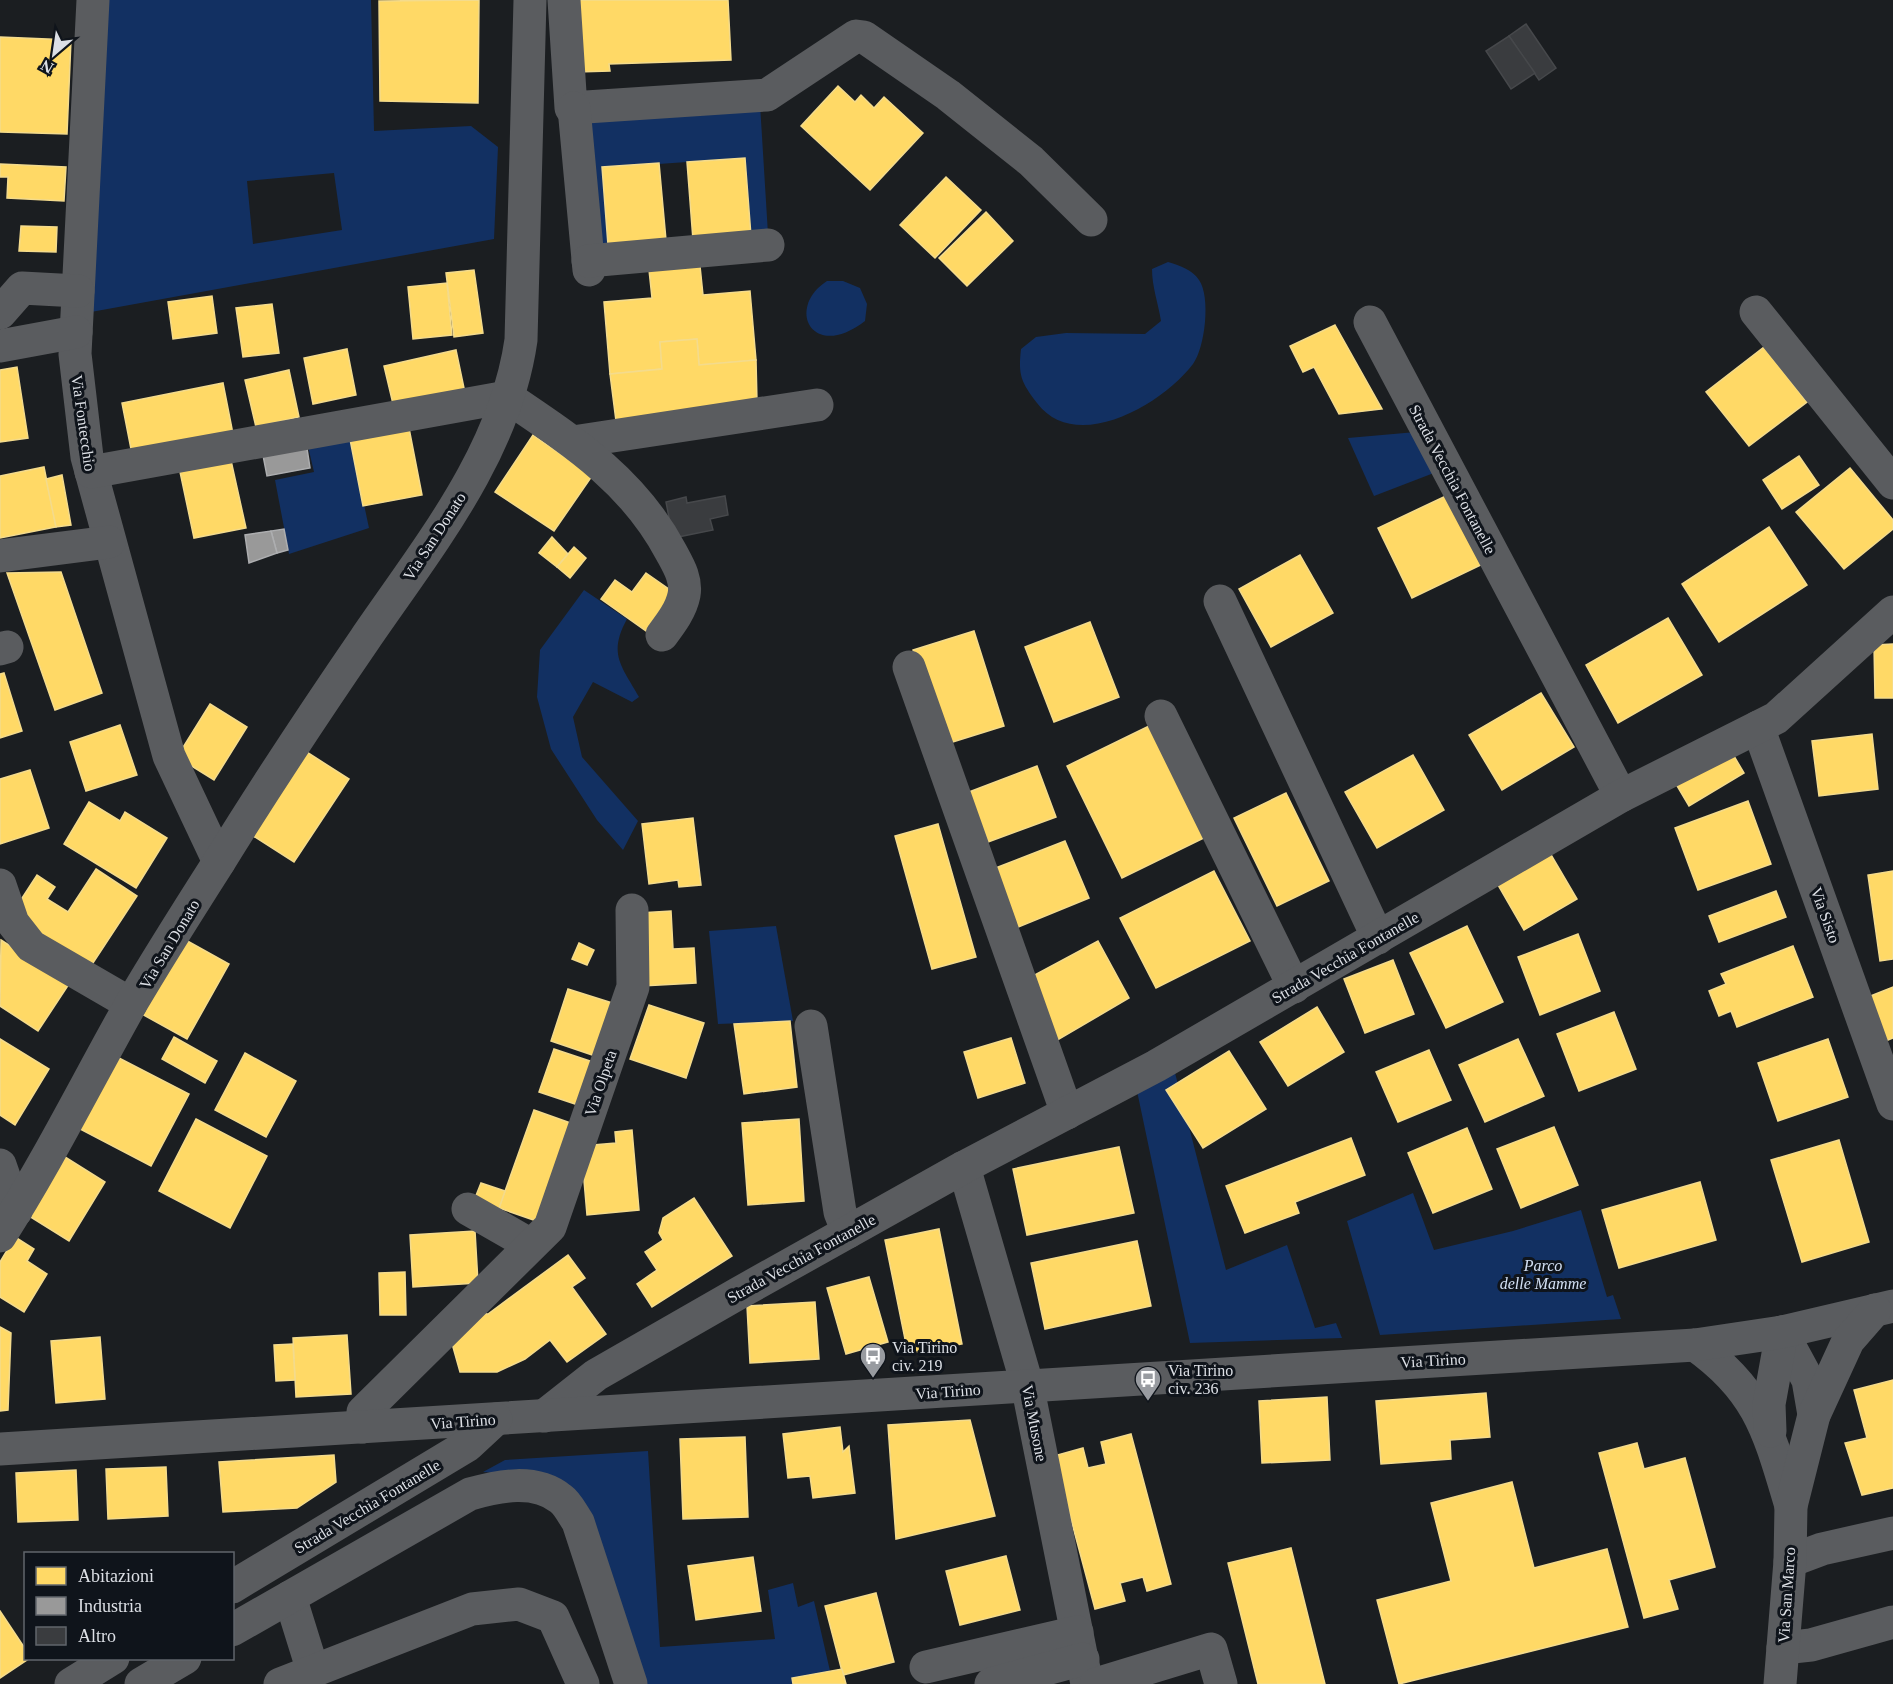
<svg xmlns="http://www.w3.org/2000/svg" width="1893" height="1684" font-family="Georgia,serif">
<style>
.green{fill:#123062;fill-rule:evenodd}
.homes{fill:#ffd966;stroke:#f4db8c;stroke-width:1.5}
.industry{fill:#999;stroke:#adaeb0;stroke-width:1.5}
.building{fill:#3a3c3f;stroke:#46484b;stroke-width:1.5}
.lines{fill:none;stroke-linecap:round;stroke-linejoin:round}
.minor{stroke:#5a5c5f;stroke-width:33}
.labels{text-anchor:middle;stroke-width:6;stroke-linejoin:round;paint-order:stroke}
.street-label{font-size:16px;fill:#dcdfe5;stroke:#0f141b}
.park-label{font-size:16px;font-style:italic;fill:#d3e0f4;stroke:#0f141b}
.poi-label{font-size:16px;fill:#dcdfe5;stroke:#0f141b;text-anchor:start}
</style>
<rect width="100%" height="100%" fill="#1b1e21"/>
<!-- green -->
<g class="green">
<path d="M 106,0 L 371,0 L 374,131 L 471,126 L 498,147 L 494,239 L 91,312 ZM 334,173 L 342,230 L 253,244 L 247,181 Z"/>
<polygon points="760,104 768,234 751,236 687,162 602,168 608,245 595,246 585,120"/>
<path d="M 1168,262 C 1179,265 1193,270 1199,280 C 1211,297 1205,348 1193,364 C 1163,404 1076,455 1037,403 C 1021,382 1018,375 1021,349 L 1036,337 L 1066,333 L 1145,334 L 1161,321 C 1158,302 1152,287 1152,269 Z"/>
<path d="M 827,281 L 843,281 L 860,288 L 867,304 L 865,321 C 812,362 785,308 827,281 Z"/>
<polygon points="1416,432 1439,471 1374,496 1348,438"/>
<polygon points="349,434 369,528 289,554 275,480 314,472 307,442"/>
<path d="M 584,590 L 627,619 C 608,654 621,665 639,697 L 632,702 L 593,682 L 573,717 L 582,757 L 638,821 L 623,850 L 597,820 L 551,749 L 537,697 L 540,650 Z"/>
<polygon points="776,926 793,1021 718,1024 709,931"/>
<polygon points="1174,1069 1226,1270 1287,1245 1315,1328 1336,1323 1342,1338 1190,1343 1137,1091"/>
<polygon points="1413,1193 1434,1250 1513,1231 1581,1210 1607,1297 1613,1295 1621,1319 1380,1335 1347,1221"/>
<polygon points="648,1451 660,1647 775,1639 768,1590 793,1583 798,1607 814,1601 830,1671 792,1678 793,1684 637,1684 601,1577 525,1475 483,1472 505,1460"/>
</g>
<!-- homes -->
<g class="homes">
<polygon points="479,0 478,103 380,101 379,1"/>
<polygon points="574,0 728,0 731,60 609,64 610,71 577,72"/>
<polygon points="0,37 71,40 67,134 0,132"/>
<polygon points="838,86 855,102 861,95 874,108 884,97 923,133 870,190 801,126"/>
<polygon points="745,158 751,236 693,240 687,162"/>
<polygon points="659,163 666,240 608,245 602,167"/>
<polygon points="0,164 66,167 64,201 7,198 8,177 0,177"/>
<polygon points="946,177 981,210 935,258 900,225"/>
<polygon points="986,212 1013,241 967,286 939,258"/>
<polygon points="21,226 57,227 56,252 19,251"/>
<polygon points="700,266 703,295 750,291 756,360 699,365 697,339 660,342 662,369 610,374 604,302 652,298 649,270"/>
<polygon points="474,270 483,333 454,337 446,273"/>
<polygon points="447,283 452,335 413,339 408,287"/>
<polygon points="212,296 217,333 173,339 168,302"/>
<polygon points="272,304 279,353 243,357 236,308"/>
<polygon points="1335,325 1382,409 1339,414 1314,367 1303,372 1290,346"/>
<polygon points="697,339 699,365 756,360 757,402 616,421 610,374 662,369 660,342"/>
<polygon points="1764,347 1807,402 1749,446 1706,392"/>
<polygon points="347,349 356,395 313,404 304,358"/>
<polygon points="456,350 465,393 394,408 384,366"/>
<polygon points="17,367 28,438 0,442 0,370"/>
<polygon points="289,370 299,417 256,427 245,380"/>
<polygon points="223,383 233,434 132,454 122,403"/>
<polygon points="408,423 422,495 363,506 349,434"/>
<polygon points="533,435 592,476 554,531 495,492"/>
<polygon points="230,456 246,528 194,538 179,467"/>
<polygon points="1799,456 1819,485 1782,509 1763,480"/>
<polygon points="44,467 56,527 0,538 0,476"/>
<polygon points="1850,468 1893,520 1893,529 1844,569 1796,512"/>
<polygon points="62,475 71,525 56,527 46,479"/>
<polygon points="1450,494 1483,564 1412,598 1378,528"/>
<polygon points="1769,527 1807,585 1719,642 1682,584"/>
<polygon points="552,537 568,554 557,567 539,553"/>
<polygon points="574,547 586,558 570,578 557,567"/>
<polygon points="1300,555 1333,613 1271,647 1239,589"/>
<polygon points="61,572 102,693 55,710 7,573"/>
<polygon points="646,573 673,592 646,631 601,599 615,580 632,592"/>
<polygon points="1668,618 1702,675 1618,723 1586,665"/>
<polygon points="1090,622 1119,697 1054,722 1025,647"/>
<polygon points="974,631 1004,726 943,745 913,650"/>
<polygon points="1893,644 1893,698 1875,698 1874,645"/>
<polygon points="4,673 22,731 0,738 0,674"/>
<polygon points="1541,693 1574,747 1502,790 1469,735"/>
<polygon points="210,704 247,727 214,780 177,757"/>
<polygon points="120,725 137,775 86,791 70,742"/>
<polygon points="1151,725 1206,837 1122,878 1067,766"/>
<polygon points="1872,734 1878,789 1819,796 1812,741"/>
<polygon points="1728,746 1744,773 1689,806 1673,779"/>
<polygon points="302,749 349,779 294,862 247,832"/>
<polygon points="1413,755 1444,810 1377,848 1345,792"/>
<polygon points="1037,766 1056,817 988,842 969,792"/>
<polygon points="30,770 49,828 0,844 0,779"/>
<polygon points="1286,793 1329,881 1277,906 1234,818"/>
<polygon points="1748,801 1771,864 1698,890 1675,828"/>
<polygon points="89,802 120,821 125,812 167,838 136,888 64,844"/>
<polygon points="693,818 701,885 679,887 678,880 649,884 642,824"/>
<polygon points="938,824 976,957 932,969 895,836"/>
<polygon points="1065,841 1089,898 1016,928 993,869"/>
<polygon points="1547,848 1577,899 1524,930 1494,878"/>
<polygon points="96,869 137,896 91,966 11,915 37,875 55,887 47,899 68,912"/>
<polygon points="1214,871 1250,941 1156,988 1120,918"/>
<polygon points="1893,871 1893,959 1880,961 1868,875"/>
<polygon points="1776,891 1786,917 1719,942 1709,916"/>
<polygon points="671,911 673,949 694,948 696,983 642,986 639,913"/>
<polygon points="1467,926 1503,1002 1446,1028 1410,953"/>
<polygon points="1578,934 1600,991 1540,1015 1518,957"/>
<polygon points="182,938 229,964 187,1039 140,1013"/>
<polygon points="1,940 69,984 38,1031 0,1006"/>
<polygon points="1098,941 1129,998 1049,1045 1027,979"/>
<polygon points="579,943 594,950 587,965 572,959"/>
<polygon points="1793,946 1813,997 1737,1027 1731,1011 1719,1016 1709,991 1726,984 1721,974"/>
<polygon points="1393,960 1414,1014 1365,1033 1344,979"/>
<polygon points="1893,987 1893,1038 1881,1043 1863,999"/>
<polygon points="568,989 622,1006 604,1059 551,1041"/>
<polygon points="649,1005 704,1023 686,1078 630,1059"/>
<polygon points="1317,1007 1344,1052 1288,1086 1260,1042"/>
<polygon points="1614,1012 1636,1069 1579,1091 1557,1034"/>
<polygon points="790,1021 797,1087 744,1094 734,1024"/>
<polygon points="174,1037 217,1061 205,1083 162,1059"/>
<polygon points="1011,1038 1025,1083 978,1098 964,1052"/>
<polygon points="0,1039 49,1069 15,1125 0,1115"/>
<polygon points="1518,1039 1544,1096 1485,1122 1459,1065"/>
<polygon points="1828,1039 1848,1097 1778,1121 1758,1063"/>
<polygon points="554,1049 602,1065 587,1108 539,1092"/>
<polygon points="1429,1050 1451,1100 1398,1122 1376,1072"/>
<polygon points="1229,1051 1266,1109 1203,1148 1166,1090"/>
<polygon points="245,1053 296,1081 266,1137 215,1110"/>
<polygon points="117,1057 189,1094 151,1166 80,1129"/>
<polygon points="534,1110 579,1126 545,1224 499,1208"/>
<polygon points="196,1119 267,1156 230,1228 159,1191"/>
<polygon points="799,1119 804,1201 748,1205 742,1123"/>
<polygon points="1554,1127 1578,1185 1521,1208 1497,1149"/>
<polygon points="1467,1128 1492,1189 1433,1213 1408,1153"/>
<polygon points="632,1130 639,1210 587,1215 581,1146 616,1143 615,1132"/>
<polygon points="1351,1138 1365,1175 1295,1202 1299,1213 1245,1233 1226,1186"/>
<polygon points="1839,1140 1869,1242 1802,1262 1771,1160"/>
<polygon points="1119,1147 1134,1213 1027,1235 1013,1169"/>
<polygon points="65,1157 105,1182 69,1241 29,1216"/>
<polygon points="1700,1182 1716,1240 1619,1268 1602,1210"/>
<polygon points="481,1183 505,1191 497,1214 473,1203"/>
<polygon points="694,1198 732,1256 652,1307 637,1284 657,1270 645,1252 663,1240 659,1233 663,1218"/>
<polygon points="939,1229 962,1344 908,1354 885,1240"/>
<polygon points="475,1231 478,1283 413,1287 410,1235"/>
<polygon points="15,1237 34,1249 27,1261 47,1274 24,1312 0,1297 0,1262"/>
<polygon points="1137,1241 1151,1306 1045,1329 1031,1263"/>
<polygon points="568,1255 585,1278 572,1287 606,1334 567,1362 550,1340 525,1359 497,1372 460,1372 451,1340 476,1313 488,1314"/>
<polygon points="405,1272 406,1315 380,1315 379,1273"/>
<polygon points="869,1277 888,1342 846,1354 827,1288"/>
<polygon points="815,1302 819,1359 750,1363 747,1306"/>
<polygon points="0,1327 11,1333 8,1410 0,1411"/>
<polygon points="347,1335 351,1394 296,1397 293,1338"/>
<polygon points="100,1337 105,1399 56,1403 51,1341"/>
<polygon points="293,1344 295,1380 276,1381 274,1345"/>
<polygon points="1893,1380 1893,1488 1862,1495 1845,1443 1867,1438 1854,1390"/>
<polygon points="1486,1393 1490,1437 1450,1440 1451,1459 1381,1464 1376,1401"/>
<polygon points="1327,1397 1330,1460 1262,1463 1259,1401"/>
<polygon points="970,1420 995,1516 896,1539 888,1425"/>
<polygon points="840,1427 843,1452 849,1446 855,1493 813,1498 810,1476 788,1478 783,1434"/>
<polygon points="1131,1434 1171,1584 1147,1591 1143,1577 1120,1583 1125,1601 1095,1609 1054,1456 1083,1448 1088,1468 1106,1464 1101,1442"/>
<polygon points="745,1437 748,1517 683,1519 680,1439"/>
<polygon points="1637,1443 1644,1469 1685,1458 1715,1567 1669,1580 1678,1609 1644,1618 1599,1453"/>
<polygon points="334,1455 336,1482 297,1508 223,1512 219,1462"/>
<polygon points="166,1467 168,1516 108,1519 106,1469"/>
<polygon points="76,1470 78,1520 18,1522 16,1473"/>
<polygon points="1512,1482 1534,1568 1607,1549 1628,1627 1399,1684 1377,1600 1451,1581 1431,1503"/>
<polygon points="1291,1548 1325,1684 1258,1684 1228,1563"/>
<polygon points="1006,1556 1020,1610 960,1625 946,1571"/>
<polygon points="753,1557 761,1611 696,1620 688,1566"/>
<polygon points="876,1593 894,1662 843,1675 825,1606"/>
<polygon points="0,1611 26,1650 26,1658 30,1658 0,1678"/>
<polygon points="842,1669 846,1684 793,1684 792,1678"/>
</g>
<!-- industry -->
<g class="industry">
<polygon points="306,442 310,468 267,476 262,450"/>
<polygon points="284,529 288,550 277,553 271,531"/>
<polygon points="271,531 277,553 249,563 245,535"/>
</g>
<!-- building -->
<g class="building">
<polygon points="1526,24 1556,68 1539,80 1509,36"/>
<polygon points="1509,36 1535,73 1511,89 1486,51"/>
<polygon points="725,496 728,515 710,519 713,530 673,538 666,502 686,497 687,503"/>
</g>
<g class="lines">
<!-- minor -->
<g class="minor">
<polyline points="93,0 75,354 87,457 169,756 219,862"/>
<polyline points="564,0 571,108 767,95 856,36 864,37 948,95 1031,161 1091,220"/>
<polyline points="574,108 589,270"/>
<polyline points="588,261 768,245"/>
<polyline points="1756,312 1893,483"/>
<polyline points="0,313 22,288 78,291"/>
<polyline points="1370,322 1621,796"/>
<polyline points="0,346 76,332"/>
<polyline points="573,442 817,405"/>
<path d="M 91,472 L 507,397 C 572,441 633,480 671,552 C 678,565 687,579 684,595 C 681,610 671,623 662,635"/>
<polyline points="0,556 109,542"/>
<polyline points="1220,601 1378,938"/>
<polyline points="0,649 7,647"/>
<polyline points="909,667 1067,1113"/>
<polyline points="1161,716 1294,987"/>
<polyline points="1758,727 1893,1104"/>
<polyline points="0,885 13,923 31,946 131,1004"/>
<polyline points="811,1026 840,1212 848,1232"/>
<polyline points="0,1165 16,1211"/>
<polyline points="964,1167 1027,1384 1087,1684"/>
<polyline points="468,1209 531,1245"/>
<path d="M 0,1236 C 48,1161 87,1082 131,1004 C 159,956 189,909 219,862 C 266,786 315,712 365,639 C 428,547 505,453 521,340 L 530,0"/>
<polyline points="1782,1332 1808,1380 1814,1415"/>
<path d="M 1695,1345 C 1760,1391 1769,1433 1791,1506"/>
<polyline points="544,1416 596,1375 739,1293 964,1167 1156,1066 1621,796 1776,718 1893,612"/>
<polyline points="362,1427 363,1412 550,1227 633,987 632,910"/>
<polyline points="1770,1431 1769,1404 1782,1332"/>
<polyline points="0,1449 1695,1345 1782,1332 1893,1306"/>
<polyline points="1790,1561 1822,1549 1893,1533"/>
<polyline points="232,1587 468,1445 496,1419"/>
<polyline points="290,1597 313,1671"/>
<path d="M 232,1630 L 470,1494 C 499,1486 535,1478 561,1499 C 568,1504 573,1515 578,1522 L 631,1684"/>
<polyline points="1783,1648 1811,1645 1893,1622"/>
<polyline points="926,1667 1077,1632"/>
<polyline points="71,1684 113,1658"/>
<polyline points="141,1684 185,1658"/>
<polyline points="280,1684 472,1609 519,1604 553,1617 583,1684"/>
<polyline points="991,1684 1083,1659"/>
<polyline points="1096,1684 1211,1649 1221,1684"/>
<polyline points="1780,1684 1790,1561 1791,1506 1814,1415 1848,1341 1875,1310"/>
</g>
</g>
<!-- icons -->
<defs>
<g id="bus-pin" transform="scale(1.35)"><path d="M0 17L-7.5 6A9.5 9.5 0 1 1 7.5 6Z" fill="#989ba0" stroke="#0f141b"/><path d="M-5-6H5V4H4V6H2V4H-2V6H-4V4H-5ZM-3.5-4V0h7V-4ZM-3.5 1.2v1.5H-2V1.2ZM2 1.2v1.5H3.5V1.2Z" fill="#fff"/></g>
</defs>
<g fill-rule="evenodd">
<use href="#bus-pin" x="873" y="1356"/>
<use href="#bus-pin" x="1148" y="1379"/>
</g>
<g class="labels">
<!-- street labels -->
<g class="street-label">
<text transform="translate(84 423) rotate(82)" y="6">Via Fontecchio</text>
<text transform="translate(1453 479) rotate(62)" y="6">Strada Vecchia Fontanelle</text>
<text transform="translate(434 536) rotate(-57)" y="6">Via San Donato</text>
<text transform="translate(1826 915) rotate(70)" y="6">Via Sisto</text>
<text transform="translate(169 944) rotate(-59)" y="6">Via San Donato</text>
<text transform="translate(1345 957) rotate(-30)" y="6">Strada Vecchia Fontanelle</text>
<text transform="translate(600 1083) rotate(-71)" y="6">Via Olpeta</text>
<text transform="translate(801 1258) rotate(-29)" y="6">Strada Vecchia Fontanelle</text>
<text transform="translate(1433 1360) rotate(-3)" y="6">Via Tirino</text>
<text transform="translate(948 1391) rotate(-4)" y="6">Via Tirino</text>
<text transform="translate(463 1421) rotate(-4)" y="6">Via Tirino</text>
<text transform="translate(1035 1423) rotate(79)" y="6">Via Musone</text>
<text transform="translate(367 1506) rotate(-31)" y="6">Strada Vecchia Fontanelle</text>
<text transform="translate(1786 1595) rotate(-86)" y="6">Via San Marco</text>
</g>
<!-- park labels -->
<g class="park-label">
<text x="1543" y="1271">Parco<tspan x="1543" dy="18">delle Mamme</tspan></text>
</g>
<!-- poi labels -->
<g class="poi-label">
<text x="892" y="1353">Via Tirino<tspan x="892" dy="18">civ. 219</tspan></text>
<text x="1168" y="1376">Via Tirino<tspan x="1168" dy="18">civ. 236</tspan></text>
</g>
</g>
<!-- legend -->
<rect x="24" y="1552" width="210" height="108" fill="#0f141b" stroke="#61656c" stroke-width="1.5"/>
<rect x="36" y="1567" width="30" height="18" fill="#ffd966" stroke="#61656c" stroke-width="1.5"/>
<text x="78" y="1582" font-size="18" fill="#dcdfe5">Abitazioni</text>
<rect x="36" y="1597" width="30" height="18" fill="#999999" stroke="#61656c" stroke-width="1.5"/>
<text x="78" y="1612" font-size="18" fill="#dcdfe5">Industria</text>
<rect x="36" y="1627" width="30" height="18" fill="#3a3c3f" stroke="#61656c" stroke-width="1.5"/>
<text x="78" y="1642" font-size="18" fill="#dcdfe5">Altro</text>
<!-- north arrow -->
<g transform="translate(54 54) rotate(209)" stroke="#0f141b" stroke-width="4.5" paint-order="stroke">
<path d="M0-4.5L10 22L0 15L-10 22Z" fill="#dcdfe5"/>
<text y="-9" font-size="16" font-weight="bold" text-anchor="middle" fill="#dcdfe5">N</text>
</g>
</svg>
